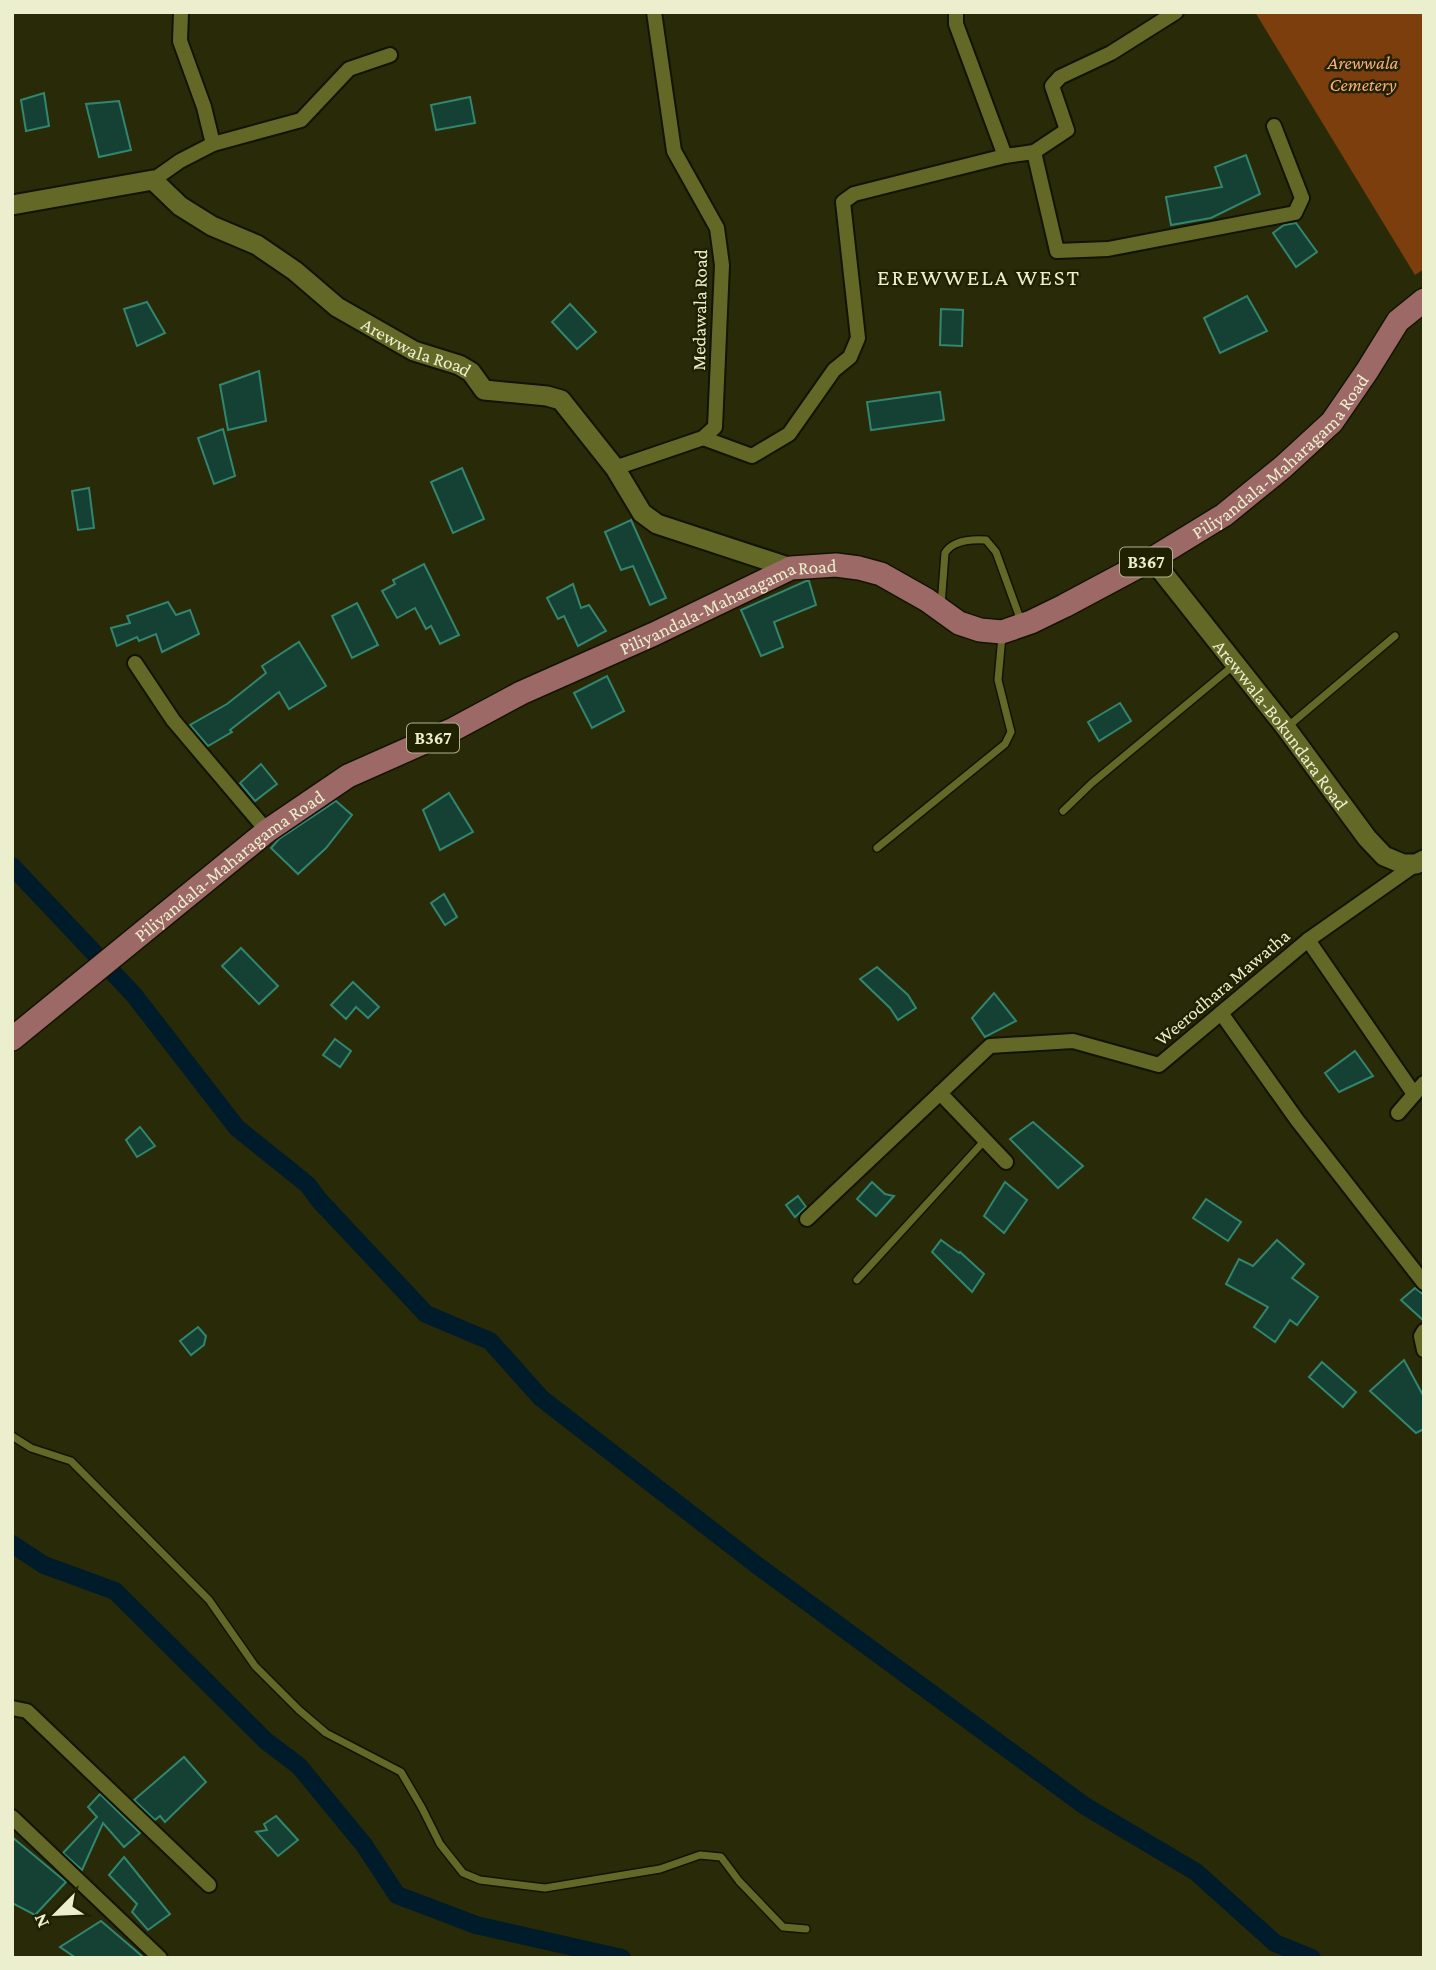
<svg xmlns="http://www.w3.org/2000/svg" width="1436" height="1970" font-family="'Crimson Pro',serif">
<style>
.green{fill:#7c3e0d}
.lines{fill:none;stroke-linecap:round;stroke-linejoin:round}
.canal{stroke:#001b29;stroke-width:18}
.building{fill:#154135;stroke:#32866f;stroke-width:2}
.service-casing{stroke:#121302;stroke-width:10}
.minor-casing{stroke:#121302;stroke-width:18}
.tertiary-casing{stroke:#121302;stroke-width:23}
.primary-casing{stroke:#121302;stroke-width:26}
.service{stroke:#646827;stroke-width:7}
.minor{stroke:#646827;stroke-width:14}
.tertiary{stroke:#646827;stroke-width:19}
.primary{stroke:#9c6967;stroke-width:23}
.labels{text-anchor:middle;stroke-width:5;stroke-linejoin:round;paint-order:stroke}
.shield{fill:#202100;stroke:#afb190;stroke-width:2}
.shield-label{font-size:18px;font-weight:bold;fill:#ecefce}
.park-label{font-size:19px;font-style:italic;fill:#fdae7d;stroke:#202100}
.street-label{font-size:19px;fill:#ecefce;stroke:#202100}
.quarter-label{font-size:23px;letter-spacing:2px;fill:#ecefce;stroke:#202100}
</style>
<rect width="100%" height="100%" fill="#292b08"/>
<!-- green -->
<polygon class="green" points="1255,12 1424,12 1424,269 1415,275"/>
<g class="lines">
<!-- canal -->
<g class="canal">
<polyline points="12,866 134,995 237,1128 308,1185 319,1200 426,1314 490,1341 541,1398 758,1566 1085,1806 1196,1872 1275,1943 1312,1958"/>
<polyline points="12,1544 44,1565 115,1591 266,1741 299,1766 364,1845 397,1895 476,1925 622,1958"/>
</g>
</g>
<!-- building -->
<g class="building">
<polygon points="44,93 49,126 26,131 21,100"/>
<polygon points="470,97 475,123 436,130 431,105"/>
<polygon points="119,101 131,150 99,157 86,104"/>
<polygon points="1246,155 1260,194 1211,218 1171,225 1166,197 1222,187 1215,167"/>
<polygon points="1296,223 1317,252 1296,267 1273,233 1284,225"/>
<polygon points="1247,296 1267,331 1220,353 1204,318"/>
<polygon points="147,302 165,333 137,346 124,309"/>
<polygon points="570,304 596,332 577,349 552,322"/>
<polygon points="941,309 963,310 962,346 940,345"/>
<polygon points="259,371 266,421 228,430 220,385"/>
<polygon points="940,392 944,420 871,430 867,402"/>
<polygon points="223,429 235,476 214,484 198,438"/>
<polygon points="462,468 484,519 453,533 431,482"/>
<polygon points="89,488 94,528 78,530 72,491"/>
<polygon points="631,520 666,598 650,605 633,566 621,570 605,532"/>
<polygon points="424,564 459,635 440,644 431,626 426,629 415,608 397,618 382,591 395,584 393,580"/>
<polygon points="806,581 809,581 816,605 774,622 783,647 761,656 741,610"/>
<polygon points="573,584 581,608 589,605 606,631 578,646 564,616 558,619 547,598"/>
<polygon points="168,602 176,615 190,610 199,634 162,652 156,634 139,641 137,637 117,646 111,628 130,623 127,616"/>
<polygon points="357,603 378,645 352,658 332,616"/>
<polygon points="299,642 326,686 289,709 279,692 230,730 232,732 208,746 190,725 227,704 266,673 262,666"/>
<polygon points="607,676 624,711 592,728 574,693"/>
<polygon points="1120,703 1131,721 1099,741 1088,722"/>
<polygon points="261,764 277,784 255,801 240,783"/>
<polygon points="449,793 473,832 440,850 423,810"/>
<polygon points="336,801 352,815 326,848 298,874 271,848 279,839"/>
<polygon points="444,894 457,917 445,925 431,903"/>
<polygon points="241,948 278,986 259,1004 222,966"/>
<polygon points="877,967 908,995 916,1008 898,1020 890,1008 860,979"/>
<polygon points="353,982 379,1007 368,1018 356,1007 346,1019 331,1005"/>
<polygon points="994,993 1016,1021 985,1037 972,1018"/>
<polygon points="335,1039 351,1051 340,1067 323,1055"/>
<polygon points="1355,1051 1373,1076 1339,1092 1325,1073"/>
<polygon points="1033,1122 1083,1166 1058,1188 1010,1139"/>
<polygon points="140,1127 155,1146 137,1157 126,1140"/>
<polygon points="872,1182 885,1194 894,1196 876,1216 857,1199"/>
<polygon points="1005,1182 1027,1200 1004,1233 984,1216"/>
<polygon points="798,1196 806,1207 795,1217 786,1205"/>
<polygon points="1206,1199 1241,1222 1228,1241 1193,1218"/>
<polygon points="941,1240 959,1253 960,1252 984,1274 972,1292 932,1252"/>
<polygon points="1277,1240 1304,1264 1292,1278 1318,1297 1297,1325 1290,1320 1275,1342 1254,1327 1268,1307 1226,1284 1239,1259 1253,1266"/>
<polygon points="1415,1288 1424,1295 1424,1321 1401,1300"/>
<polygon points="198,1327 206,1336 204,1345 191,1355 180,1341"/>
<polygon points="1404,1360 1424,1397 1424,1429 1416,1433 1370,1391"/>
<polygon points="1322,1362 1356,1392 1343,1407 1309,1377"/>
<polygon points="184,1757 206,1782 165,1822 160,1816 155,1820 134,1800"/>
<polygon points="100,1794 140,1833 124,1847 103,1823 82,1870 63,1853 97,1817 88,1807"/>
<polygon points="276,1816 298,1840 278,1856 256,1832 267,1830 264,1824"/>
<polygon points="12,1837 66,1882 35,1915 12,1903"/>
<polygon points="124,1857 170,1914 148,1930 132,1912 137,1904 109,1875"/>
<polygon points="101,1921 135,1950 144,1958 76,1958 60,1947"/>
</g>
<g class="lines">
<!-- service casing -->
<g class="service-casing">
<g id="service">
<path d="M 941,606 L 945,553 C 953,540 971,539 986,540 L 996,552 L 1021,621"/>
<polyline points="1286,728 1395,636"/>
<polyline points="1063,811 1092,783 1234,665"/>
<polyline points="877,848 1005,744 1011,732 998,680 1002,636"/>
<polyline points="857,1280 985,1140"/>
<polyline points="12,1436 31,1448 71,1461 209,1600 255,1666 299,1710 326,1733 401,1772 422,1808 440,1844 463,1873 480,1880 545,1888 660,1869 700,1855 721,1857 739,1881 783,1927 806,1929"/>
</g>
</g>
<!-- minor casing -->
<g class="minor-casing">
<g id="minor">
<polyline points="181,12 180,41 204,107 213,144"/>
<polyline points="956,12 956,24 1005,156"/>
<polyline points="1034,152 1057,251 1108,249 1295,213 1302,198 1274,126"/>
<polyline points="153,180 180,161 213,144 301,120 349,69 390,55"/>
<polyline points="703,438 752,456 789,434 834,370 850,357 858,338 843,202 854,194 1005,156 1034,152 1067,130 1052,86 1060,77 1111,53 1176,12"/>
<polyline points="615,468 703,438 715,427 722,265 717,228 674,151 654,12"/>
<polyline points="135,663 173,720 267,831"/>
<polyline points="1308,940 1414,1094"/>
<polyline points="1221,1013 1297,1120 1424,1283"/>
<polyline points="940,1093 1006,1162"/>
<polyline points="1398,1113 1424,1083"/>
<polyline points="807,1219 990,1046 1073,1041 1159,1065 1308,940 1416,864"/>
<polyline points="1424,1331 1421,1336 1424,1350"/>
<polyline points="12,1708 27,1711 209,1885"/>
<polyline points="12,1817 160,1958"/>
</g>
</g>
<!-- tertiary casing -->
<g class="tertiary-casing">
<g id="tertiary">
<path id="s1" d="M 12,205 L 153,180 L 180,206 L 212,226 L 257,245 L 295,271 L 337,307 L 414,351 L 459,365 L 471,372 L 484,390 L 547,396 L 561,400 L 615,468 L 642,513 L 657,524 L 791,568"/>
<path id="s2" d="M 1152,559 L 1286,728 L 1367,838 L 1384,856 L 1403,864 L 1416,864 L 1424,860"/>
</g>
</g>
<!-- primary casing -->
<g class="primary-casing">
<g id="primary">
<path id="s3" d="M 12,1039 L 267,831 L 348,776 L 454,729 L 521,693 L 654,634 L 791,568 L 836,565 L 859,568 L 881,574 L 927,600 L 959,623 L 980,630 L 1002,632 L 1031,622 L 1064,606 L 1152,559 L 1224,515 L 1283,467 L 1332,422 L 1367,371 L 1398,321 L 1424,300"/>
</g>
</g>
<!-- service -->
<use href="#service" class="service"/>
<!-- minor -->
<use href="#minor" class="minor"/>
<!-- tertiary -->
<use href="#tertiary" class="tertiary"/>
<!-- primary -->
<use href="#primary" class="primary"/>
</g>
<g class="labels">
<!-- shield labels -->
<g class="shield">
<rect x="1120" y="547.5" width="52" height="29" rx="5"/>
<rect x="407" y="723.5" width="52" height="29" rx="5"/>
</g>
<g class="shield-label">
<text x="1146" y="568">B367</text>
<text x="433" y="744">B367</text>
</g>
<!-- park labels -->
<g class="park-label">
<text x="1363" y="69">Arewwala<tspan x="1363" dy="22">Cemetery</tspan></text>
</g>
<!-- street labels -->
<g class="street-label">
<text transform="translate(699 310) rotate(-89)" y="7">Medawala Road</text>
<text dy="7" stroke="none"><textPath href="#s1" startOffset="458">Arewwala Road</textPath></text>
<text dy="7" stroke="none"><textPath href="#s3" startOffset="1477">Piliyandala-Maharagama Road</textPath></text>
<text dy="7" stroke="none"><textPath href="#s3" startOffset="845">Piliyandala-Maharagama Road</textPath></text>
<text dy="7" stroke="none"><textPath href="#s2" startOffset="210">Arewwala-Bokundara Road</textPath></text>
<text dy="7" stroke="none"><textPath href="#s3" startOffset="278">Piliyandala-Maharagama Road</textPath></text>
<text transform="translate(1222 987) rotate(-40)" y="7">Weerodhara Mawatha</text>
</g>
<!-- quarter labels -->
<g class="quarter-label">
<text x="979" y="285">EREWWELA WEST</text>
</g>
</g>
<!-- border -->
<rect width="1436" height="1970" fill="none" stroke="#ecefce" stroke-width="28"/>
<!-- north arrow -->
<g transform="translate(56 1914) rotate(246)" stroke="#202100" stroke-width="5" paint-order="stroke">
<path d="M0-5L12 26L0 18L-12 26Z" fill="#ecefce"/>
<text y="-10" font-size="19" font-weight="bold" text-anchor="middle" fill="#ecefce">N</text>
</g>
</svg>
